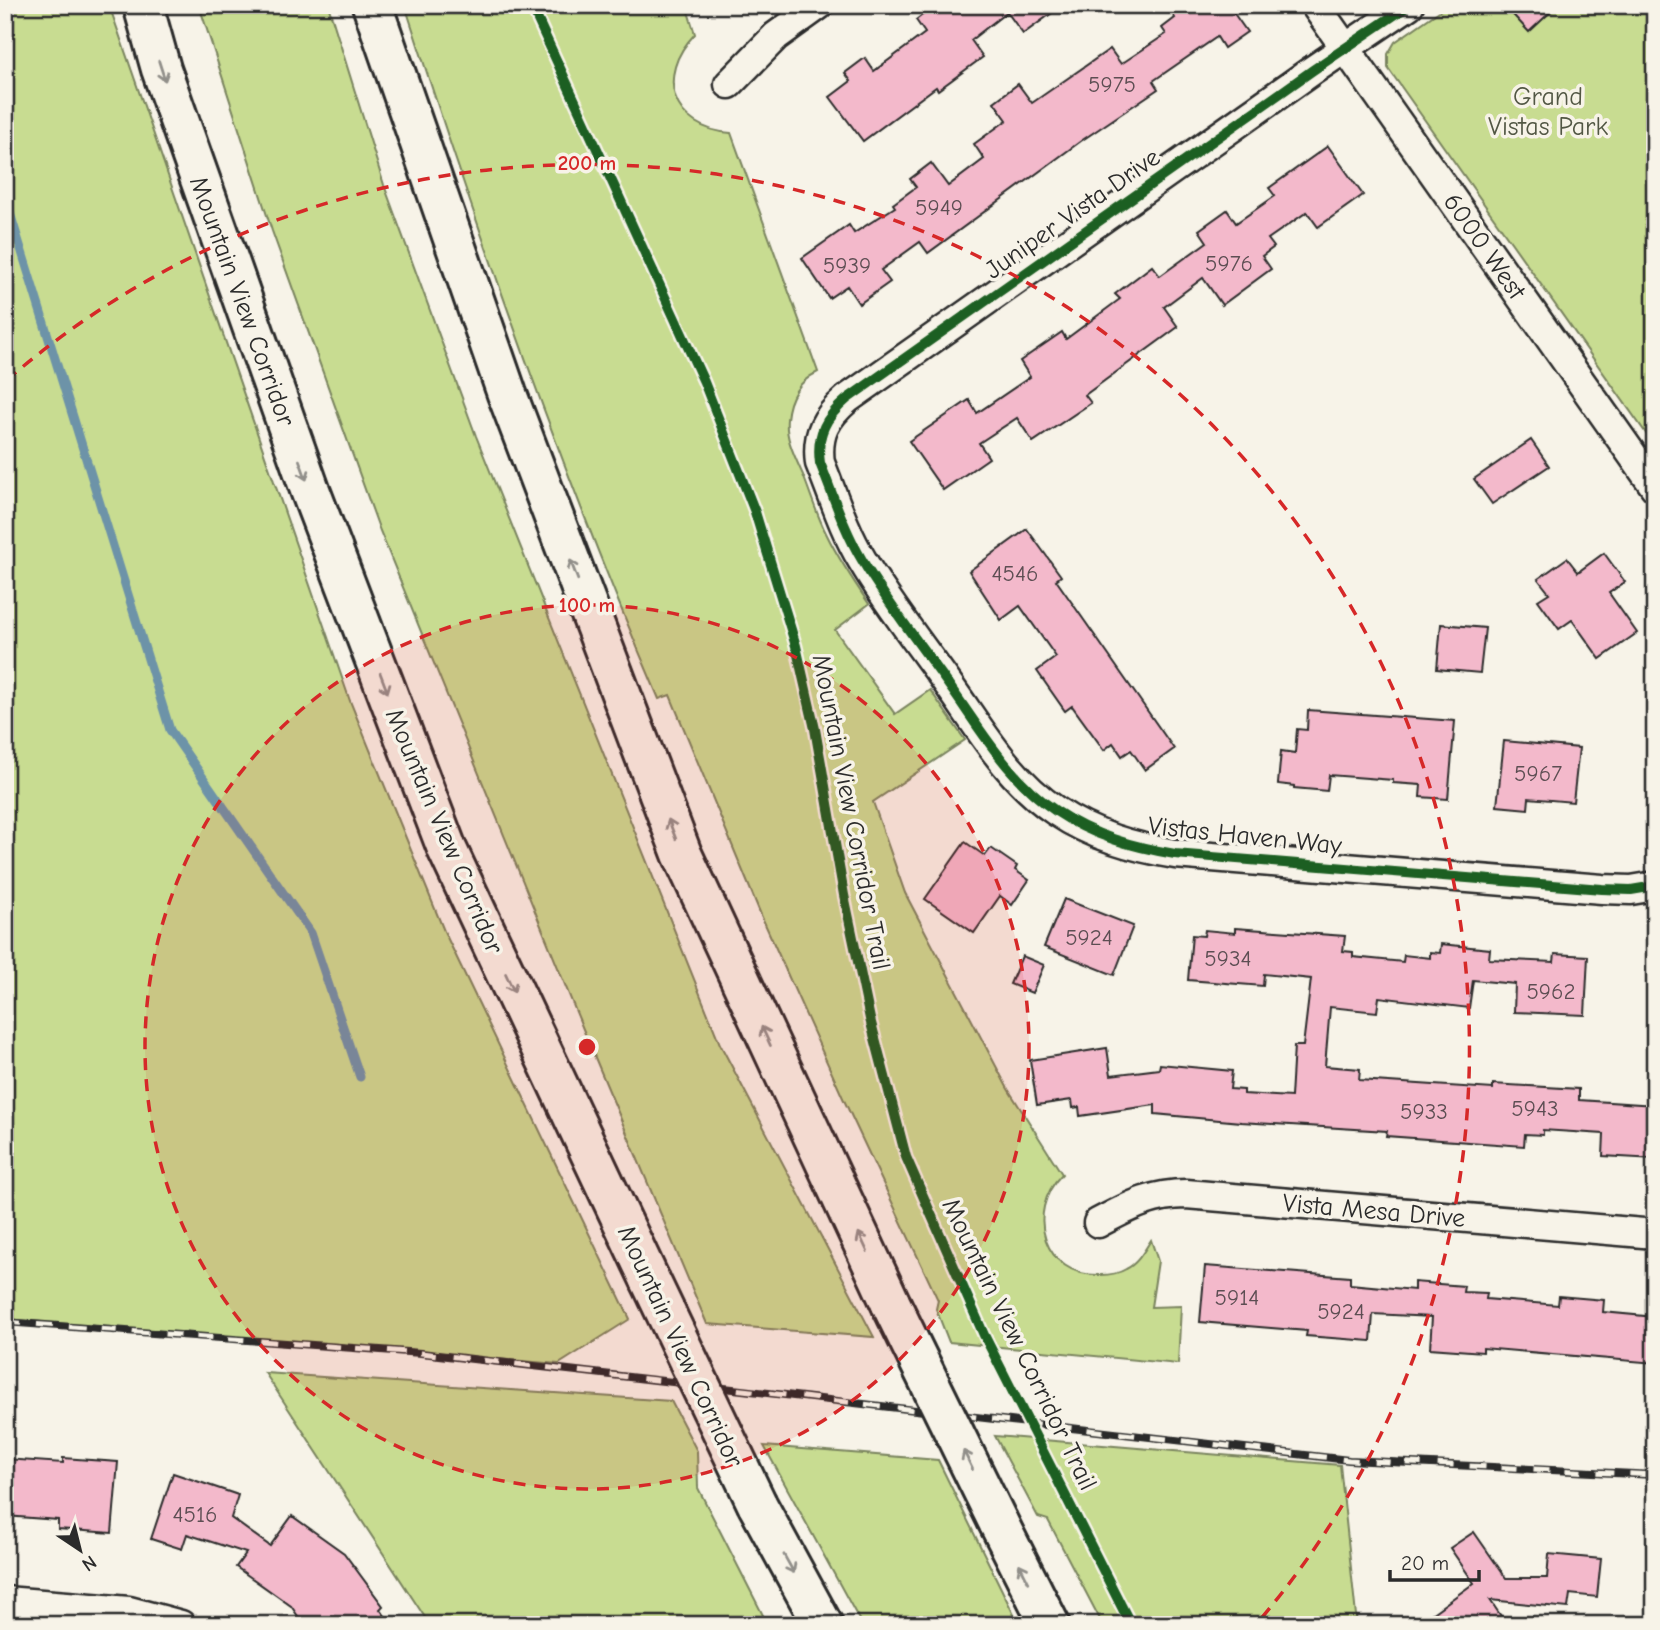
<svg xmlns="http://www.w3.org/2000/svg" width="1660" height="1630" font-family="'Comic Neue',sans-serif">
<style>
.green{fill:#c8dc91;stroke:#7a845e;stroke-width:2}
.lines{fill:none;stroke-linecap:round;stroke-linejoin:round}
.stream{stroke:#6d93a8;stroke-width:9}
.building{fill:#f3b9cb;stroke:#2b2b2b;stroke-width:2}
.minor-casing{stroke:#2b2b2b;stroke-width:33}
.highway-casing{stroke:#2b2b2b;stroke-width:44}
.minor{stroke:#f7f3e8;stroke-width:28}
.highway{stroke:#f7f3e8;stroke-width:38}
.rail-casing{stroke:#2b2b2b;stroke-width:8}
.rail{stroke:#f7f3e8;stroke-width:5;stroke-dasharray:16;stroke-linecap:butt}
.highway-bridge-casing{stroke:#2b2b2b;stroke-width:44;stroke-linecap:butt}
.highway-bridge{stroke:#f7f3e8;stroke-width:38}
.cycleway-casing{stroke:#f7f3e8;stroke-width:15}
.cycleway{stroke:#1b5e20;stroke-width:10}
.oneway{stroke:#918f8a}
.ring{fill:none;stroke:#d62828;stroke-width:3.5;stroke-dasharray:12 9}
.labels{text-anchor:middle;stroke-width:7;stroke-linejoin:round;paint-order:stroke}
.number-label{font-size:23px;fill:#5d4e53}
.park-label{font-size:26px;fill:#525744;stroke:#f7f3e8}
.street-label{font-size:26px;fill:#2b2b2b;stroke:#f7f3e8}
.centre{fill:#d62828;stroke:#f7f3e8;stroke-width:3.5}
.ring-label{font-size:21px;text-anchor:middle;font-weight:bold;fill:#d62828;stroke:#f7f3e8;stroke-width:7;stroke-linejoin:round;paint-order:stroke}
</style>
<rect width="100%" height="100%" fill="#f7f3e8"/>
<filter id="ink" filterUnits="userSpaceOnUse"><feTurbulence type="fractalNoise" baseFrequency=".0143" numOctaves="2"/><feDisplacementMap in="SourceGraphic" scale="14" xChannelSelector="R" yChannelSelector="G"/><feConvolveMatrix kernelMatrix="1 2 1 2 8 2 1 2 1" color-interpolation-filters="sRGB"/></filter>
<g filter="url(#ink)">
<!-- green -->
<g class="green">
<polygon points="5,5 109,5 350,701 444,931 630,1319 559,1364 5,1319"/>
<polygon points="199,5 328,5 384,185 476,436 720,1044 874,1337 707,1324 583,1029 380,531 272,231"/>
<path d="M 405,5 L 686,5 L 695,34 C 654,76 672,129 731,133 L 818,372 C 799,381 789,397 787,419 C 785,438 795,457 803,475 C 811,495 817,516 827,535 C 839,560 854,582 869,604 L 835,630 L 895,714 L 930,690 L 965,740 L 873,802 L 905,893 L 1008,1089 L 1062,1174 C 1024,1213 1044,1277 1100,1275 C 1109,1275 1118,1274 1126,1269 C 1138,1263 1144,1251 1151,1240 L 1158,1261 L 1151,1307 L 1181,1306 L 1178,1364 L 949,1342 L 936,1309 L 938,1300 L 843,1098 L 761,915 L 670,695 L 659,699 C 562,473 480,239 405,5 Z"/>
<polygon points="1448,5 1655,5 1655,446 1388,68 1388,54 1395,42"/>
<polygon points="265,1373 671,1401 697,1451 698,1488 768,1625 430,1625"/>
<polygon points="995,1436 1340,1465 1357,1625 1103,1625 1048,1520 1038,1517"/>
<polygon points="764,1446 938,1460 1019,1625 862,1625"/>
</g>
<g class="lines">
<!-- stream -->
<polyline class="stream" points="5,197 170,730 311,933 360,1077"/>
</g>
<!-- building -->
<g class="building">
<polygon points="935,5 1063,5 1023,34 1007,12 971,40 983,57 938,90 936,87 863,141 830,97 851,81 845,73 865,58 874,71 925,33 916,20"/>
<polygon points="1166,5 1228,5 1247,32 1224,48 1217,37 1153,81 1158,89 1081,141 928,253 920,242 881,270 890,282 859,304 847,286 829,298 802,258 849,225 854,233 895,207 893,204 916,187 910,179 931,163 948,186 984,159 974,144 1007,120 994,102 1018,84 1032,103 1110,49 1121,64 1166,34 1162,28 1175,18"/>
<polygon points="1504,5 1558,5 1529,32"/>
<polygon points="1328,146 1363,195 1318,227 1307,212 1268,239 1274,247 1262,256 1271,269 1222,305 1203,278 1164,307 1178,327 1085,395 1091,403 1033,442 1017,418 979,443 989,458 943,490 909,441 969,400 977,413 1030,377 1020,361 1062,332 1066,339 1120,299 1115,294 1152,266 1160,276 1207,242 1199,230 1227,210 1236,223 1275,196 1269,188"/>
<polygon points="1531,440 1549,466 1492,504 1474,479"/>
<polygon points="1027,529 1061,576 1056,580 1174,749 1145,770 1131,750 1122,756 1113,743 1104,750 1072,706 1065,711 1037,671 1056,657 1020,606 1001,620 969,571"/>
<polygon points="1604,553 1625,582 1609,593 1637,633 1600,659 1572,620 1559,629 1538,600 1549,593 1538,579 1567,558 1578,572"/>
<polygon points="1441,624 1485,628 1480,673 1437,669"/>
<polygon points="1308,710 1455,721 1448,799 1420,797 1421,785 1393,783 1393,780 1329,775 1327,791 1294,788 1294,786 1278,784 1281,751 1295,753 1297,729 1307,730"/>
<polygon points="1504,741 1579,748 1573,802 1529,798 1528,809 1497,806"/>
<polygon points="965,842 985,856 991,848 1017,866 1015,870 1029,880 1012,905 1000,896 974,933 925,899"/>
<polygon points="1064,899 1133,926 1114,975 1044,947"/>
<polygon points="1235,928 1345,936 1343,951 1353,952 1353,957 1403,962 1404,955 1430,958 1430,952 1440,953 1441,944 1490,949 1489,959 1554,962 1555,954 1588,956 1585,1015 1514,1012 1515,984 1473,980 1469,1008 1379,997 1377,1012 1330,1007 1325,1066 1360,1069 1359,1080 1493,1089 1493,1084 1579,1089 1579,1100 1655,1105 1655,1159 1603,1156 1604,1134 1543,1130 1543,1135 1525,1134 1524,1146 1386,1136 1387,1131 1241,1122 1155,1114 1155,1105 1080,1116 1079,1107 1073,1108 1072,1100 1037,1105 1030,1060 1107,1048 1111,1075 1159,1069 1160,1064 1232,1071 1230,1089 1244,1090 1244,1094 1291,1097 1294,1046 1303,1046 1311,979 1264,974 1263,986 1188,980 1192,935 1204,936 1205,930 1235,933"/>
<polygon points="1022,956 1044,965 1032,993 1010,984"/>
<polygon points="1205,1266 1350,1277 1350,1284 1414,1290 1414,1282 1464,1286 1463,1292 1487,1293 1486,1299 1558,1305 1559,1296 1604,1300 1603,1312 1655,1317 1655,1363 1483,1348 1483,1352 1430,1348 1432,1317 1373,1314 1371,1341 1306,1336 1307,1331 1200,1322"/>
<polygon points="63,1458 118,1462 112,1533 58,1529 58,1520 5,1516 5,1459 63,1463"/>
<polygon points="173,1473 238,1495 231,1518 270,1546 292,1516 344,1553 383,1606 380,1609 392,1625 304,1625 291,1606 236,1567 246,1553 187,1534 182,1549 151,1539"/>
<polygon points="1474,1532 1506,1578 1547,1578 1549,1554 1601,1559 1597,1597 1570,1594 1568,1608 1490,1600 1507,1625 1416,1625 1474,1583 1450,1548"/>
</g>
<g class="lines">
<!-- minor casing -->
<g class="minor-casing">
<g id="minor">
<polyline points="1315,5 1655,487"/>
<path d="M 1409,5 L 1313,70 L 847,399 C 826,417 816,434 820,463 C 833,495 844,530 862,560 C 889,606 923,648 953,691 C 984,735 1011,781 1056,811 C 1093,836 1133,847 1175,854 L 1602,889 L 1631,890 L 1655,886"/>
<polyline points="729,84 776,36 819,5"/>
<path d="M 1098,1223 C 1129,1207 1150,1194 1186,1194 L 1655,1234"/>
<polyline points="5,1601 129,1611 181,1625"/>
</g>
</g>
<!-- highway casing -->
<g class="highway-casing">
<g id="highway">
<polyline points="143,5 161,69 310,490 447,849 650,1280"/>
<polyline points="372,5 507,394 682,854 891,1304"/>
<polyline points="757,1504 823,1625"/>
<polyline points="998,1522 1050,1625"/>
</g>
</g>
<!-- minor -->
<use href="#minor" class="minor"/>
<!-- highway -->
<use href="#highway" class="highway"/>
<!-- rail casing -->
<g class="rail-casing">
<polyline id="rail" points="5,1322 421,1353 1349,1460 1655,1475"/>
</g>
<!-- rail -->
<use href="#rail" class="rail"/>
<!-- highway-bridge casing -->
<g class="highway-bridge-casing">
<g id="highway-bridge">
<polyline points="650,1280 757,1504"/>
<polyline points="891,1304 998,1522"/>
</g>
</g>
<!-- highway-bridge -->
<use href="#highway-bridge" class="highway-bridge"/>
<!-- cycleway casing -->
<g class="cycleway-casing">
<g id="cycleway">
<polyline points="531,5 704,382 755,512 796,646 815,729 844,895 870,1019 906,1157 984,1335 1131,1625"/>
<path d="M 1409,5 L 1313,70 L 847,399 C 826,417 816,434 820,463 C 833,495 844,530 862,560 C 889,606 923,648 953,691 C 984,735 1011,781 1056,811 C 1093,836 1133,847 1175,854 L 1602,889 L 1631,890 L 1655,886"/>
</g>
</g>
<!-- cycleway -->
<use href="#cycleway" class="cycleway"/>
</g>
<!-- one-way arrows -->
<defs><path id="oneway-shaft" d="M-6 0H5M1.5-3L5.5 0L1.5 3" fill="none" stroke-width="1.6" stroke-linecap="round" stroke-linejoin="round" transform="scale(1.75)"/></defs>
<g class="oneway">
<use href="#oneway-shaft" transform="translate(162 71) rotate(72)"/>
<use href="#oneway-shaft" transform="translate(303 470) rotate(70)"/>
<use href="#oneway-shaft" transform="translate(574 570) rotate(-111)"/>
<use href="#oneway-shaft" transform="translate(384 683) rotate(69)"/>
<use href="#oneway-shaft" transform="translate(672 829) rotate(-111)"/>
<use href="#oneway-shaft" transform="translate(510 983) rotate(65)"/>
<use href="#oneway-shaft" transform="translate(766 1036) rotate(-115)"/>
<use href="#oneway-shaft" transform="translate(863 1242) rotate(-115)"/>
<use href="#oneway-shaft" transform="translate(968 1460) rotate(-116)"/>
<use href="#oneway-shaft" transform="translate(789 1564) rotate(61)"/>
<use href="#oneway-shaft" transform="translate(1024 1573) rotate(-117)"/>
</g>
</g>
<!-- distance rings -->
<circle cx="587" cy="1047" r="442" fill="#d62828" fill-opacity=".12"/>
<g class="ring">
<circle cx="587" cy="1047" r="442"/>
<path d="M7 380A884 884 0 0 1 1259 1621"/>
</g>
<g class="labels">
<!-- number labels -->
<g class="number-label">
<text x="1112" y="92">5975</text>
<text x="939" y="215">5949</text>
<text x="1229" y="271">5976</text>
<text x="847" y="273">5939</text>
<text x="1015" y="581">4546</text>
<text x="1538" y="781">5967</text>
<text x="1089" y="945">5924</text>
<text x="1228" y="966">5934</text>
<text x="1551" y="999">5962</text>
<text x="1535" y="1116">5943</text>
<text x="1424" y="1119">5933</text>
<text x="1237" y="1305">5914</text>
<text x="1341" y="1319">5924</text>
<text x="195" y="1522">4516</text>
</g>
<!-- park labels -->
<g class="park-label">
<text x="1548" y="105">Grand<tspan x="1548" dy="30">Vistas Park</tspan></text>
</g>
<!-- street labels -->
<g class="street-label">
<text transform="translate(1072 213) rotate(-35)" y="9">Juniper Vista Drive</text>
<text transform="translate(1485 246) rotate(55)" y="9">6000 West</text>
<text transform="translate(243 301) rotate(70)" y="9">Mountain View Corridor</text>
<text transform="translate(852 812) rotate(79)" y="9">Mountain View Corridor Trail</text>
<text transform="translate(445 831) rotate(67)" y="9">Mountain View Corridor</text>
<text transform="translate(1245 835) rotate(6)" y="9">Vistas Haven Way</text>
<text transform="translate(1374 1210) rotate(5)" y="9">Vista Mesa Drive</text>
<text transform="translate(1020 1344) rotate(64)" y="9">Mountain View Corridor Trail</text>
<text transform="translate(681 1346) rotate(65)" y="9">Mountain View Corridor</text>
</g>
</g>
<circle cx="587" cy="1047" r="10" class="centre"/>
<g class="ring-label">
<text x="587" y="170">200 m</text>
<text x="587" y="612">100 m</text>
</g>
<!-- margin -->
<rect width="1660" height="1630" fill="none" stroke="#f7f3e8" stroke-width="28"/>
<rect x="14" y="14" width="1632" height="1602" fill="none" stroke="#2b2b2b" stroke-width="2.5" filter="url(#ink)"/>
<!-- north arrow -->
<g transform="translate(80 1550) rotate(145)" stroke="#f7f3e8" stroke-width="5" paint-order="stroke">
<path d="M0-5L12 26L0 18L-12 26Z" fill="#2b2b2b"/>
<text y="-10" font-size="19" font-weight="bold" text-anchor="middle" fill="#2b2b2b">N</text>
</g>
<!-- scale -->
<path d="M1390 1570v10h89v-10" fill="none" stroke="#2b2b2b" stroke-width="3.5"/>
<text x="1401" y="1570" font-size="21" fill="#2b2b2b" stroke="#f7f3e8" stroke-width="5" paint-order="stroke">20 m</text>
</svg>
